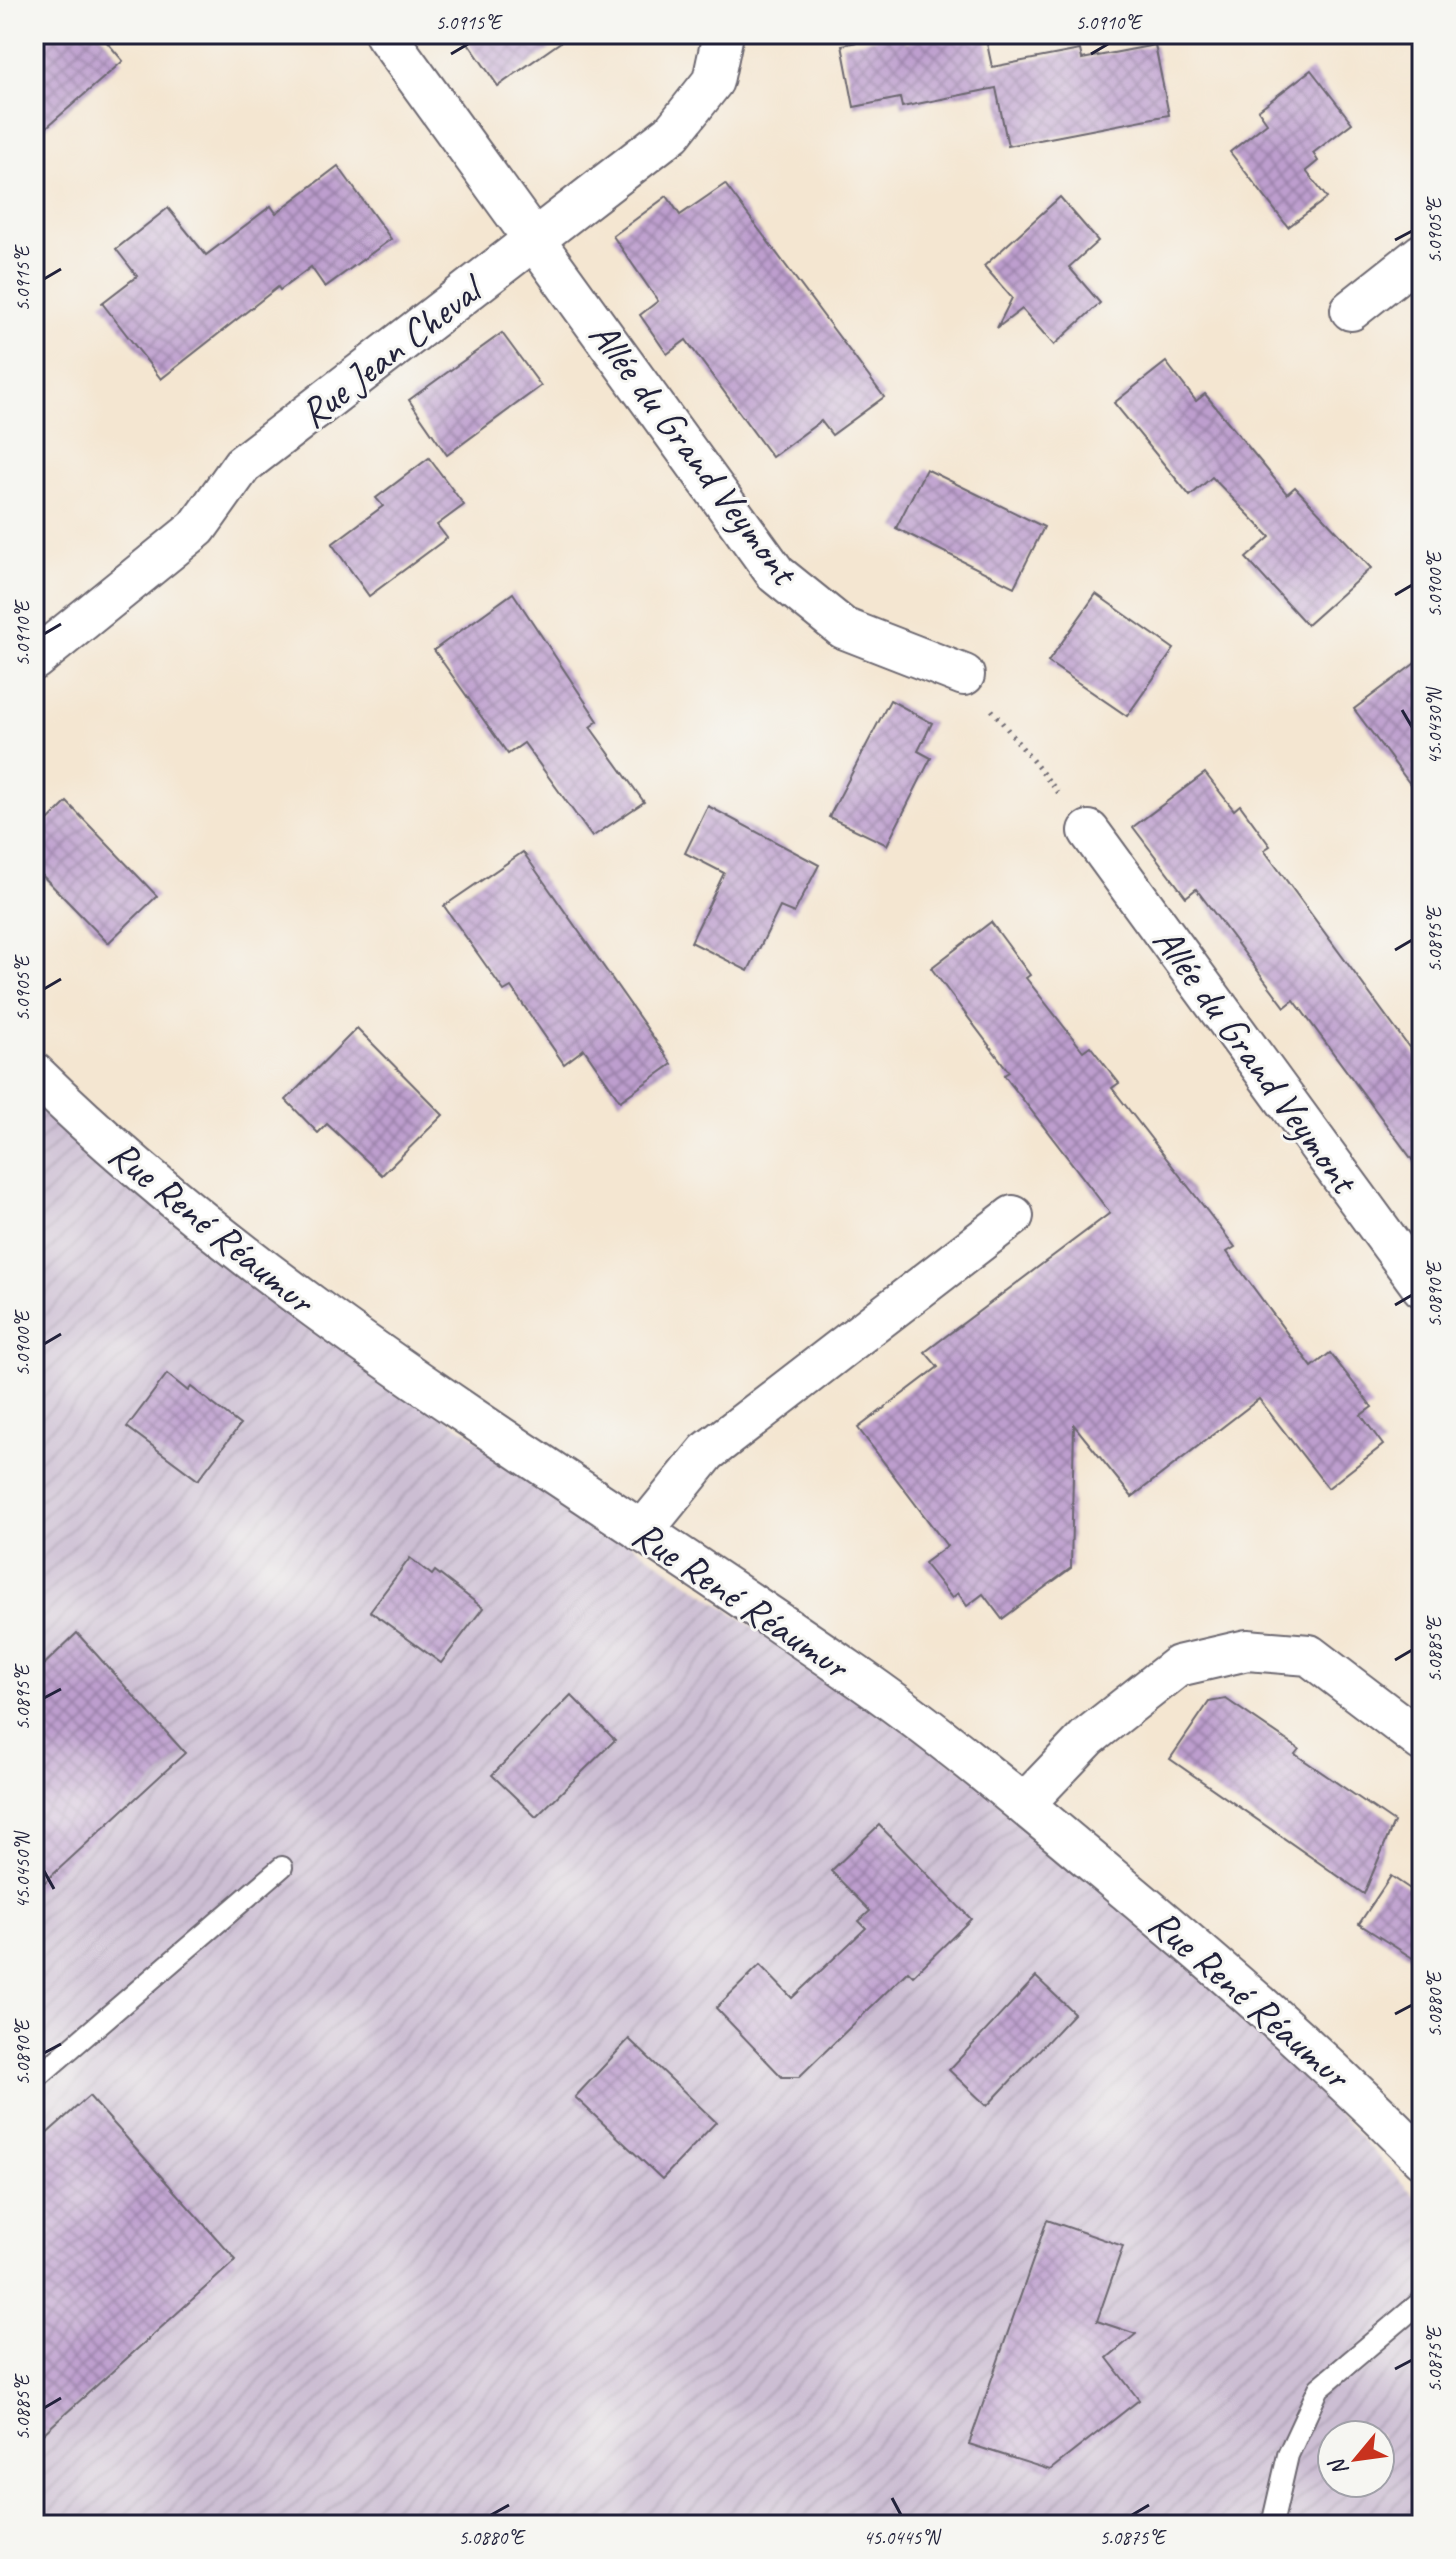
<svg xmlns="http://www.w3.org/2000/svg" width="1456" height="2559" font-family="Caveat,sans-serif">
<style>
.industrial{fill:url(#industrial-furrows);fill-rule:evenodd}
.building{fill:url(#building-cross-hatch)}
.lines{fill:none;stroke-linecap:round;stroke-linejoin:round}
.service-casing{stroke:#6c6770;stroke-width:24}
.minor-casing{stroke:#6c6770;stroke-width:44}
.path{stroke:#6c6770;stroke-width:5;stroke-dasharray:2 6;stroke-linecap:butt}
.service{stroke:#fff;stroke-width:20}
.minor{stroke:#fff;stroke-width:40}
.ticks{fill:none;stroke:#22223b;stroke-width:3}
.labels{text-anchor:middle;stroke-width:6;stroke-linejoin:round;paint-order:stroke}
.street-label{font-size:40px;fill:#22223b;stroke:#f6f6f2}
.neatline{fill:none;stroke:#22223b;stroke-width:3}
.ticks-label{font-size:20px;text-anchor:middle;fill:#22223b}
</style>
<defs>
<pattern id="industrial-furrows" width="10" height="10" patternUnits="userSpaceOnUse" patternTransform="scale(2)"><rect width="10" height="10" fill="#ccbed3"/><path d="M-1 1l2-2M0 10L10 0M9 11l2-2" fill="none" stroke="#afa3b6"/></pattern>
<pattern id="building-cross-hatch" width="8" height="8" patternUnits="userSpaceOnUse" patternTransform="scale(2)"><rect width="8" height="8" fill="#bd9ece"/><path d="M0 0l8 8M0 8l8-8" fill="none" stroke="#9980a8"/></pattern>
</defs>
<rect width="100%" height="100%" fill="#f6f6f2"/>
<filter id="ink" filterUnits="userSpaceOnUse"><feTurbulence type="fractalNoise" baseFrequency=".0125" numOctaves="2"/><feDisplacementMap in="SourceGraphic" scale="16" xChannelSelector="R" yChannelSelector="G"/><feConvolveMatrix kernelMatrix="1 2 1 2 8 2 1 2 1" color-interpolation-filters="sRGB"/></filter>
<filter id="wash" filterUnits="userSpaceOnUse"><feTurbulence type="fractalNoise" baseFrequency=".006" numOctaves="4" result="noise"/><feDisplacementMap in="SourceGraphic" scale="32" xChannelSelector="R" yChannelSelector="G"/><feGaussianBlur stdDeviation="1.8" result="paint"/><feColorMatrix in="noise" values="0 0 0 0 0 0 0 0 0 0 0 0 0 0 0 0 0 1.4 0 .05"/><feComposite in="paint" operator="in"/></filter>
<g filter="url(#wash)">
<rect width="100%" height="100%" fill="#f4e6d1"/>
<!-- industrial -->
<path class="industrial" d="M 34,1097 L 237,1276 L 989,1787 L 1197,1963 L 1422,2204 L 1422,2525 L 34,2525 ZM 1332,2435 L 1380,2435 L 1380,2483 L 1332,2483 Z"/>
<g id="blocks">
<!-- building -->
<g class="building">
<polygon points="34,34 100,34 123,61 34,138"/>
<polygon points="462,34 572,34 498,86"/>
<polygon points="897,34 903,34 905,42 945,34 985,34 992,67 1080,50 1082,59 1155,45 1169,115 1008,146 996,88 902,107 900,98 854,107 842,45"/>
<polygon points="1311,70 1352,123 1313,153 1318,161 1306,171 1327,198 1288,227 1230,152 1267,123 1258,110"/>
<polygon points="338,166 391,239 325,287 311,267 280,290 278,287 161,379 102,303 137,276 116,249 168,208 206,255 271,206 276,213"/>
<polygon points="725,184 884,397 832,435 821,421 772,457 686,340 667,354 640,315 658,301 613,236 667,196 680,215"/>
<polygon points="1060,197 1098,241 1069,267 1100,303 1054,345 1022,309 997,328 1012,298 984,266"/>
<polygon points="502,333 541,386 447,455 409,400"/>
<polygon points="1166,362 1196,401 1205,394 1287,494 1295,487 1371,568 1307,625 1246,558 1270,537 1212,477 1190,496 1114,403"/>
<polygon points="429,458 464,505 437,525 447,538 369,596 332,544 383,506 376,498"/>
<polygon points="926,469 1044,527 1014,587 896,528"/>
<polygon points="513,593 598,721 590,727 644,802 592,837 524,743 508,754 434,650"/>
<polygon points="1096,594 1174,649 1127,716 1048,662"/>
<polygon points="1422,658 1422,800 1354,709"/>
<polygon points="890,700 932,723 918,751 931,758 887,845 829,817"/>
<polygon points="1205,773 1234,810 1240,805 1270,846 1264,850 1422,1065 1422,1173 1294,1000 1285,1007 1196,889 1186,897 1133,827"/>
<polygon points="67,802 157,896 108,943 34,867 34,835"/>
<polygon points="708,806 819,865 794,913 780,907 748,971 691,942 724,873 685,853"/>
<polygon points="523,852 672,1064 620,1101 584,1049 564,1064 511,987 504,991 444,906"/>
<polygon points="991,922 1030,975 1026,978 1083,1051 1090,1046 1119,1083 1112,1088 1235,1247 1227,1252 1312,1367 1330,1353 1372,1407 1361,1415 1383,1445 1328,1488 1259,1399 1132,1497 1074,1425 1071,1568 1002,1619 983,1594 967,1606 958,1593 952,1598 924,1563 947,1546 858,1428 938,1367 925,1352 1110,1213 1004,1075 1009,1072 931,968"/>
<polygon points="357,1028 443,1115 382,1175 327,1124 318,1133 286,1100"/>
<polygon points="167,1374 188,1391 191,1387 240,1425 198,1480 127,1427"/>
<polygon points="410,1558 432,1575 435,1571 483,1608 441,1663 370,1611"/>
<polygon points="77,1633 185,1753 34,1892 34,1674"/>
<polygon points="571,1695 615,1740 536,1817 492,1775"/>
<polygon points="1226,1699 1299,1749 1295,1754 1394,1822 1364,1894 1170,1759 1209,1702"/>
<polygon points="879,1825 971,1919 913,1976 908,1971 799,2077 782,2077 716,2008 760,1965 792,1998 866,1928 859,1921 870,1911 831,1871"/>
<polygon points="1391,1876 1422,1897 1422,1964 1359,1924"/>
<polygon points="1036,1977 1074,2013 987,2106 949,2070"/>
<polygon points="629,2039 716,2122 662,2179 575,2097"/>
<polygon points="89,2096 236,2260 34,2442 34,2145"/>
<polygon points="1047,2220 1123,2246 1097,2321 1136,2334 1107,2358 1139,2400 1050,2470 969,2444"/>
</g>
</g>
</g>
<g filter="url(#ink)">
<use href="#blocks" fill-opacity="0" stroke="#6c6770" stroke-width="2"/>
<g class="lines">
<!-- service casing -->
<g class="service-casing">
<g id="service">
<polyline points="34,2080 282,1867"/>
<polyline points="1272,2525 1288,2455 1319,2388 1422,2301"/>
</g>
</g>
<!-- minor casing -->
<g class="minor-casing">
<g id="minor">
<polyline points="385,34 776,574 843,628 964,675"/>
<polyline points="1351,310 1422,254"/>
<polyline points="34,660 197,528 242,465 672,133 713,81 723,34"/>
<polyline points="1089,831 1422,1287"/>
<path d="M 34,1073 C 276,1310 572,1477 848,1670 C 943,1735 1032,1811 1120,1885 C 1224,1972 1327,2061 1422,2158"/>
<polyline points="642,1532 707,1452 1013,1216"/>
<polyline points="1024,1804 1088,1737 1178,1666 1247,1650 1309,1655 1422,1741"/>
</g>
</g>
<!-- path -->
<polyline class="path" points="992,710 1061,796"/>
<!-- service -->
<use href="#service" class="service"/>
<!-- minor -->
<use href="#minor" class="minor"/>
</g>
</g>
<!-- ticks -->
<path class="ticks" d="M 451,54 L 468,44M 1091,54 L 1108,44M 1395,240 L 1412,231M 44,279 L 61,269M 1395,595 L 1412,585M 44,634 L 61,624M 1402,710 L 1412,727M 1395,950 L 1412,940M 44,989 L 61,979M 1395,1305 L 1412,1295M 44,1344 L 61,1334M 1395,1660 L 1412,1650M 44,1698 L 61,1689M 44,1871 L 54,1889M 1395,2014 L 1412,2005M 44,2053 L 61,2044M 1395,2369 L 1412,2360M 44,2408 L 61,2398M 892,2498 L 901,2515M 491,2515 L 509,2505M 1132,2515 L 1149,2505"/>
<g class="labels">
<!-- street labels -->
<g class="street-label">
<text transform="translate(389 352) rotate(-38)" y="14">Rue Jean Cheval</text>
<text transform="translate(694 452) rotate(53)" y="14">Allée du Grand Veymont</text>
<text transform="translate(1256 1059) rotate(54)" y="14">Allée du Grand Veymont</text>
<text transform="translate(212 1226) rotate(39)" y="14">Rue René Réaumur</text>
<text transform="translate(741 1599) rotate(34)" y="14">Rue René Réaumur</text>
<text transform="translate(1250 1998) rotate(41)" y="14">Rue René Réaumur</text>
</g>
</g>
<!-- margin -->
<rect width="1456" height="2559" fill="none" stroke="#f6f6f2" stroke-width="88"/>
<!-- north arrow -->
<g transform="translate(1356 2459) rotate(241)"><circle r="38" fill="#f6f6f2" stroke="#a1a1a9" stroke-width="2"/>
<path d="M0-6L14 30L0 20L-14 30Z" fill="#c8321e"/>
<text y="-12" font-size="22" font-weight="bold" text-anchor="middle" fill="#22223b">N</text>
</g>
<rect x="44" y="44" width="1368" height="2471" class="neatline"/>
<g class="ticks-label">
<text x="468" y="29">5.0915°E</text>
<text x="1108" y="29">5.0910°E</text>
<text transform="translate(1434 231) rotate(-90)" y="7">5.0905°E</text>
<text transform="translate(22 279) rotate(-90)" y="7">5.0915°E</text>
<text transform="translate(1434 585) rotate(-90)" y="7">5.0900°E</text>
<text transform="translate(22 634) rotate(-90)" y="7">5.0910°E</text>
<text transform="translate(1434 727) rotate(-90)" y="7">45.0430°N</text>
<text transform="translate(1434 940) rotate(-90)" y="7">5.0895°E</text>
<text transform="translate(22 989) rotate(-90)" y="7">5.0905°E</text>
<text transform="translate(1434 1295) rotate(-90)" y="7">5.0890°E</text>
<text transform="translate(22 1344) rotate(-90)" y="7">5.0900°E</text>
<text transform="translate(1434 1650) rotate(-90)" y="7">5.0885°E</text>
<text transform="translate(22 1698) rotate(-90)" y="7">5.0895°E</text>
<text transform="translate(22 1871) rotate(-90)" y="7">45.0450°N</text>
<text transform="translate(1434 2005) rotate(-90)" y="7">5.0880°E</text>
<text transform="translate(22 2053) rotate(-90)" y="7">5.0890°E</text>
<text transform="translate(1434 2360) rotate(-90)" y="7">5.0875°E</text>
<text transform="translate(22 2408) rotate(-90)" y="7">5.0885°E</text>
<text x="491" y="2544">5.0880°E</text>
<text x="901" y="2544">45.0445°N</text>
<text x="1132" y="2544">5.0875°E</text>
</g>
</svg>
